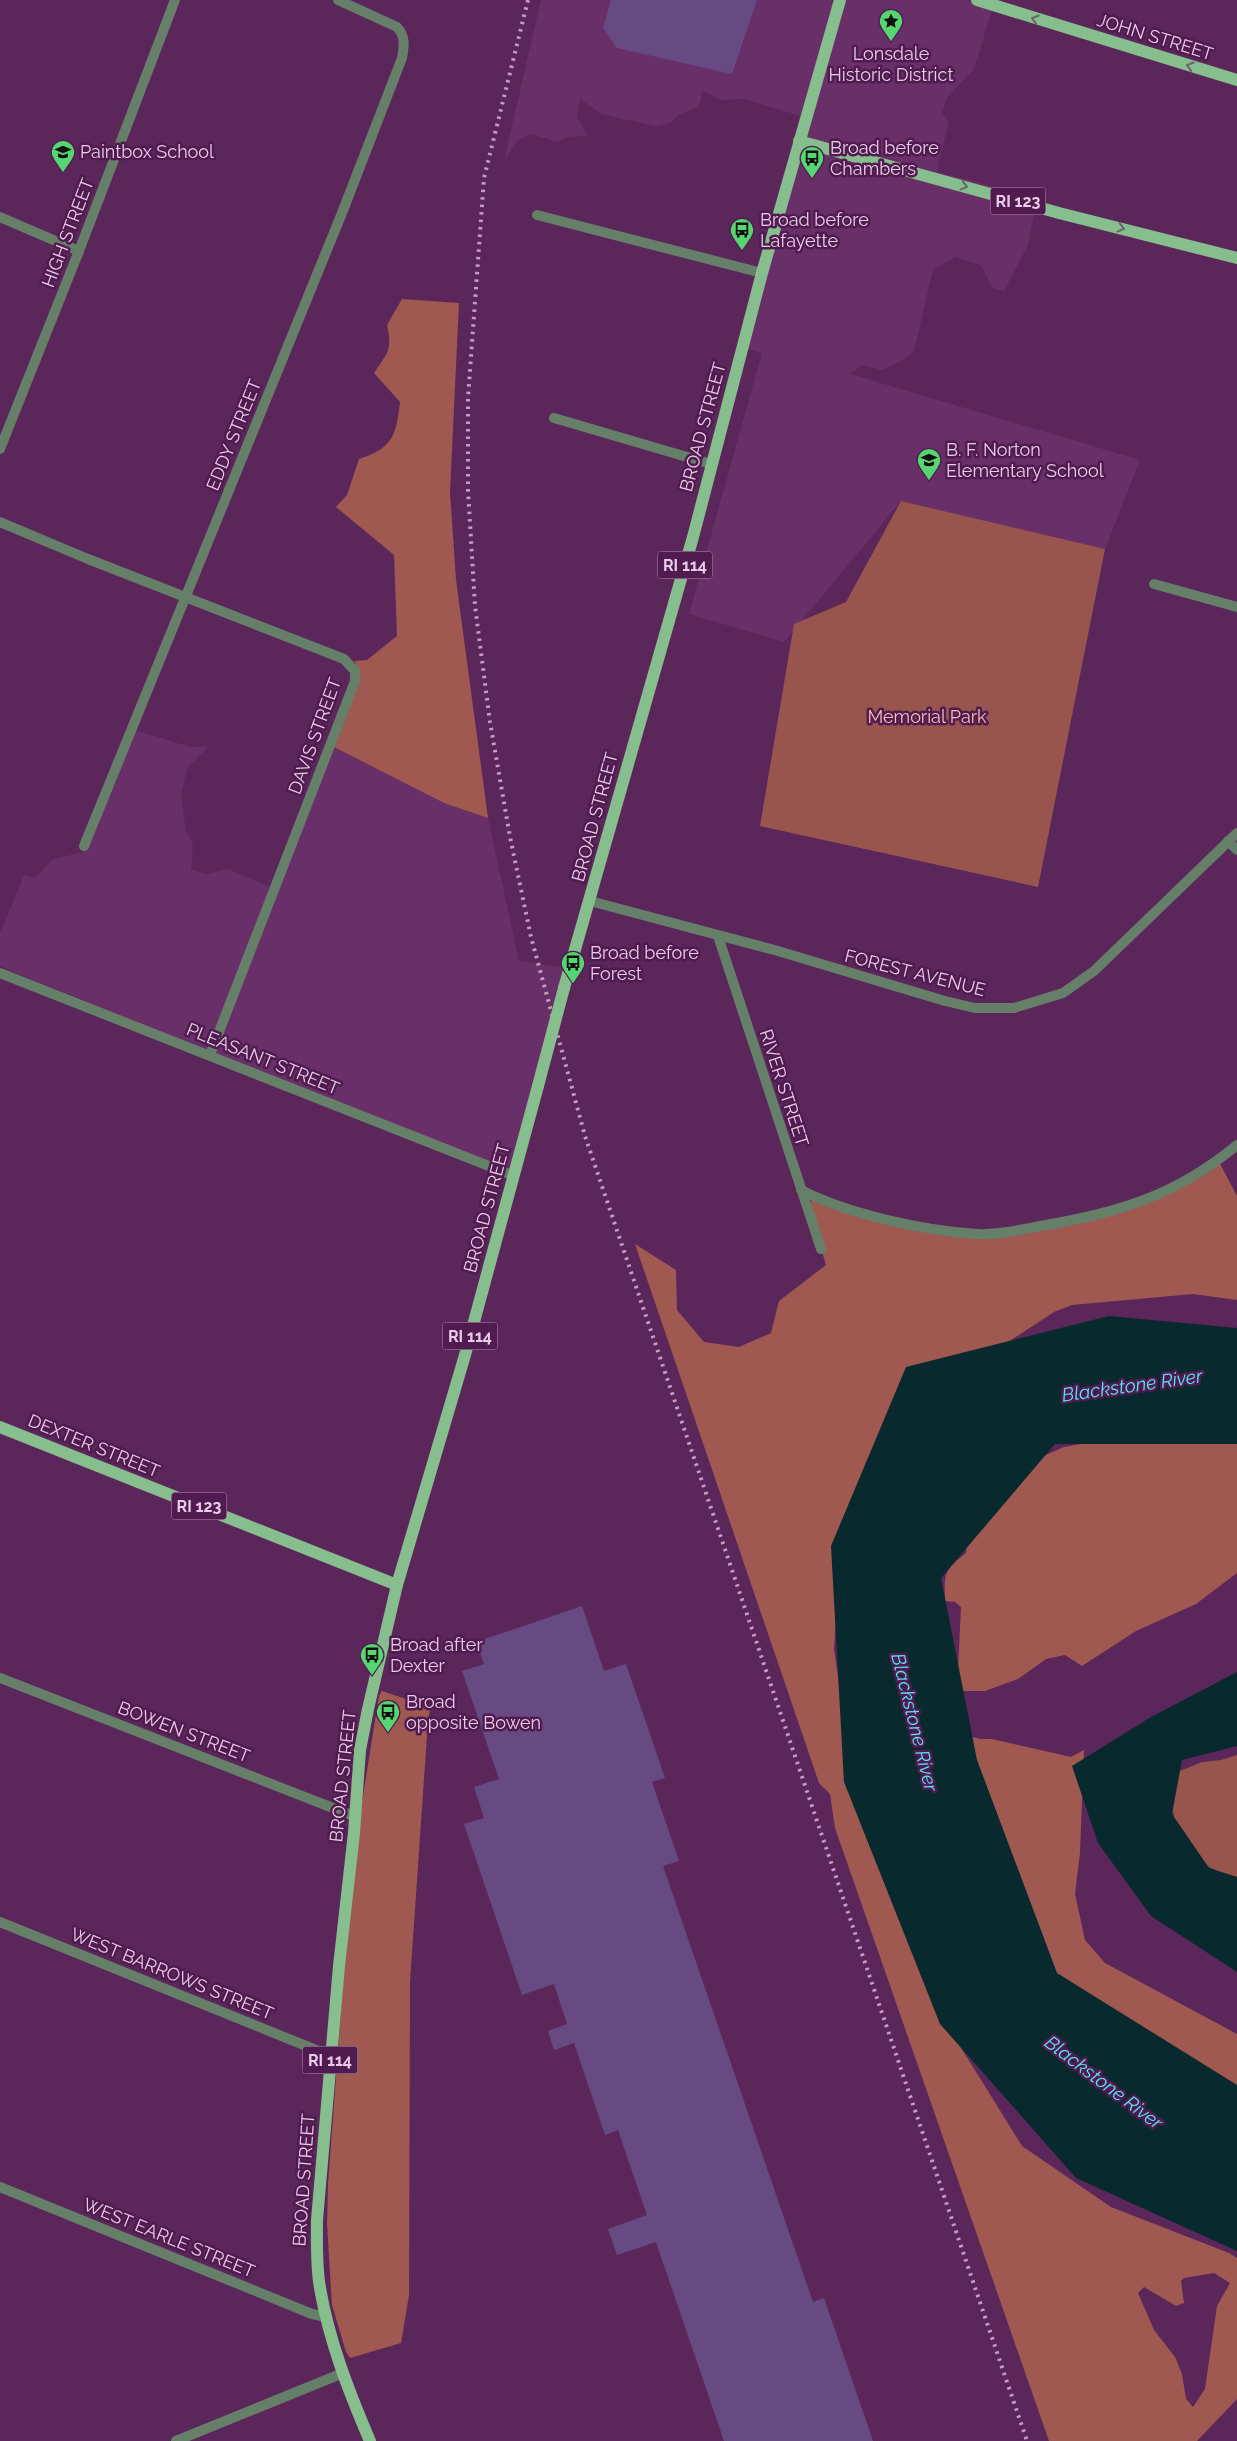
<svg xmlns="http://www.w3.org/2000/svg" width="1237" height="2441" font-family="Raleway,sans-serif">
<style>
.built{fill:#692f68}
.green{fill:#98554d}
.forest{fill:#9f5950;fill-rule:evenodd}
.water{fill:#08292d}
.building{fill:#684a82}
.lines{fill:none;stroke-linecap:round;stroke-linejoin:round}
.minor{stroke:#657f68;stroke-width:10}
.tertiary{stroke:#657f68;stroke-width:10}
.primary{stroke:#87be8e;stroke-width:12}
.rail{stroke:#c39ec1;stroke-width:4;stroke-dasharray:2.5 5;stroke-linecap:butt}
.primary-bridge{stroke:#87be8e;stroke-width:12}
.oneway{stroke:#69656c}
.labels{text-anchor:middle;stroke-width:5;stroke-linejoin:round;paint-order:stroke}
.shield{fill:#501c50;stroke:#bc96ba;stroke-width:1}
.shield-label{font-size:16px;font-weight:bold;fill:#eacbe8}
.street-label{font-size:18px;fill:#eacbe8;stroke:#501c50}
.poi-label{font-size:18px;fill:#eacbe8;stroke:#501c50;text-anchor:start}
.park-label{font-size:18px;fill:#fbbcb3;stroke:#501c50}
.water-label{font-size:19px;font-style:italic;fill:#55e6fa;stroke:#501c50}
</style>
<rect width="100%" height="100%" fill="#5b275b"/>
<!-- built -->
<g class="built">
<polygon points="541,0 966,0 992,10 974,69 948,96 942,113 949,122 938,166 938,172 1037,198 1028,245 1004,291 992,288 981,265 955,257 933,270 914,351 905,359 882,370 862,365 850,374 1140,460 1105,549 901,501 784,642 689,614 762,353 747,349 807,118 744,99 720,100 702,90 701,99 698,107 680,114 670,123 655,126 601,114 580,99 577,117 588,136 568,137 558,142 531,134 518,140 504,161"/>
<polygon points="135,730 190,747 209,746 187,768 181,795 186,831 193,844 191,870 207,874 228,869 275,889 334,747 444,803 488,818 519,961 572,969 513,1174 0,966 0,934 24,875 35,878 53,859 84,852"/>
</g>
<!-- green -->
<g class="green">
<polygon points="901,501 1105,549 1038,887 760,826 794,624 846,602"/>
<polygon points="1237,1755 1237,1882 1191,1857 1176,1829 1172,1805 1175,1773 1202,1762 1221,1760"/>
</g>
<!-- forest -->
<g class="forest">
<path d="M 402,299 L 459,303 L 450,492 L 456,580 L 488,818 L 444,803 L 334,747 L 357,676 L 356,664 L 354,661 L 367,660 L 397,636 L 394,555 L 336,507 L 347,495 L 359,459 C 393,448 396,436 400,402 L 374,373 C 387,354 393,350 387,325 Z"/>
<path d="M 1217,1158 L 1237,1196 L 1237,1300 L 1193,1294 L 1072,1305 L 1054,1312 L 915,1403 L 867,1460 L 850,1504 L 839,1572 L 834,1649 L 846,1731 L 950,2030 L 1022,2146 L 1111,2207 L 1229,2253 L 1237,2258 L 1237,2399 L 1197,2441 L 1049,2441 L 835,1828 L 830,1794 L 819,1783 L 635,1244 L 676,1270 L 677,1310 L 704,1342 L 739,1347 L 771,1333 L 779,1301 L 826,1265 L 809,1208 L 812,1199 L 838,1210 L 977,1231 L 1039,1223 L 1158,1198 ZM 1214,2273 L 1230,2283 L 1217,2306 L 1205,2389 L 1193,2407 L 1186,2399 L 1182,2374 L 1175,2357 L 1154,2330 L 1138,2293 L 1144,2287 L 1176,2306 L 1184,2303 L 1181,2281 L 1184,2278 Z"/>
<path d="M 1172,1427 L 1237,1432 L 1237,1573 L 1196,1604 L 1136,1631 L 1082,1666 L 1065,1655 L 1046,1659 L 1018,1679 L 985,1691 L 957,1691 L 961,1607 L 955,1602 L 945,1601 C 944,1574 944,1570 966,1553 L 969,1535 L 1006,1472 L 1064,1447 Z"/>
<polygon points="382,1691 418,1703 430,1710 428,1721 410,1982 409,2295 401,2343 350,2358 346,2352 332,2305 327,2224 328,2184 345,1958 361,1808 379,1696"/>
<polygon points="955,1732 980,1739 992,1739 1071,1757 1084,1750 1080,1853 1075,1894 1085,1940 1105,1963 1237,2034 1237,2113 1058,1999"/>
</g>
<!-- water -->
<g class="water">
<polygon points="1109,1316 1237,1328 1237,1444 1055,1444 941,1578 977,1760 1057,1973 1237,2085 1237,2251 1076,2178 940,2024 844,1782 831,1546 906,1367"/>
<polygon points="1237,1672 1237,1746 1182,1760 1172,1814 1209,1868 1237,1877 1237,1972 1151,1916 1098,1843 1072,1766 1151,1717"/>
</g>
<!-- building -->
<g class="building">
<polygon points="611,0 757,0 732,74 617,48 603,28"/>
<polygon points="582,1606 604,1671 626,1664 665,1778 652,1782 679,1861 663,1866 813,2302 824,2298 873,2441 724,2441 656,2242 617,2255 608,2229 647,2215 618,2130 605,2135 574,2043 554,2050 548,2031 567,2024 554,1984 522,1995 464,1824 484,1818 474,1787 499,1779 462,1671 484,1664 476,1642"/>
</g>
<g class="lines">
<!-- minor -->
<g class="minor">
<polyline points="537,215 762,273"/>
<polyline points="0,217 79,251"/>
<polyline points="554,418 711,464"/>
<polyline points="0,522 88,559 344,659 355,671 355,681 210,1055"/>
<polyline points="1154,584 1237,607"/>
<polyline points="1228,841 1237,850"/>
<path d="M 84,846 L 342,213 L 402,58 C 404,46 406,37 397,27 L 338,0"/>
<polyline points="590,901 778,951 945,1001 975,1008 1014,1008 1063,993 1094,971 1237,833"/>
<polyline points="718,936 821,1249"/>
<polyline points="0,973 514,1176"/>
<path d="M 801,1190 C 848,1214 924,1231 977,1234 C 998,1235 1020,1230 1040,1226 C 1118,1213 1175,1196 1237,1145"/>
<polyline points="0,1678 356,1817"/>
<polyline points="0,1922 331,2056"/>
<polyline points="0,2187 312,2314 326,2317"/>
<polyline points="176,2441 343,2373"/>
</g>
<!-- tertiary -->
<polyline class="tertiary" points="0,449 79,251 175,0"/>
<!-- primary -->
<g class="primary">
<polyline points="977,0 1237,80"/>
<polyline points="799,141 1059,213 1237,258"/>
<polyline points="564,988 693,537 762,273 840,0"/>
<polyline points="0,1427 397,1585"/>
<path d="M 370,2441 C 349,2392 329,2341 320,2288 C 316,2266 317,2243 317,2220 L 339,1966 L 354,1833 L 360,1750 L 368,1709 L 397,1585 L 465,1355 L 538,1086"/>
</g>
<!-- rail -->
<polyline class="rail" points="528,0 484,178 468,398 468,490 475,606 490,722 510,837 531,937 585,1136 1027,2441"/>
<!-- primary-bridge -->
<polyline class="primary-bridge" points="538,1086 564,988"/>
</g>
<!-- one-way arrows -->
<defs><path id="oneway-chevron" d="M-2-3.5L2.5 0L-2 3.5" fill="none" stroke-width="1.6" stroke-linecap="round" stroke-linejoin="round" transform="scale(1.25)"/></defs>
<g class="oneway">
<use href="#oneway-chevron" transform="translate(1035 19) rotate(-163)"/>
<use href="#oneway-chevron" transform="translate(1190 66) rotate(-163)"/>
<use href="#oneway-chevron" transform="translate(964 186) rotate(15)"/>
<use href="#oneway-chevron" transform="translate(1121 228) rotate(14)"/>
</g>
<!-- icons -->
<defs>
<g id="sight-pin" transform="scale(1.25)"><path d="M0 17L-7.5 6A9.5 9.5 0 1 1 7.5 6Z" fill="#56d671" stroke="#501c50"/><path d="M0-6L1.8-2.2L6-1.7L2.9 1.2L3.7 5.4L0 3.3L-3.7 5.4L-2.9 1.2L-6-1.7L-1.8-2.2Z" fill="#111"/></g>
<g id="school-pin" transform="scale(1.25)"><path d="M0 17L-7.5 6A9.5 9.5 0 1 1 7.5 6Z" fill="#56d671" stroke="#501c50"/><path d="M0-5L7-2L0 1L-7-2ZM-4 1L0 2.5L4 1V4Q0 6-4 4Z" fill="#111"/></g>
<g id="bus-pin" transform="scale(1.25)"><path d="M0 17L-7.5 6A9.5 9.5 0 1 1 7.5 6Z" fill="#56d671" stroke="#501c50"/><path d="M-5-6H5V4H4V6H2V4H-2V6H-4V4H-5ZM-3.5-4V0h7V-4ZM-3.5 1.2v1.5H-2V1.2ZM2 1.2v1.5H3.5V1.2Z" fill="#111"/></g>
</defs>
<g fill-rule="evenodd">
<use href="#sight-pin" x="891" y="21"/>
<use href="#school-pin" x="63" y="152"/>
<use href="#bus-pin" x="812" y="158"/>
<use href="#bus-pin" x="742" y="230"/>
<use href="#school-pin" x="929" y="460"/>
<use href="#bus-pin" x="573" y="963"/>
<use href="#bus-pin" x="372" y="1655"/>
<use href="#bus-pin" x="388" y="1712"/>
</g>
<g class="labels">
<!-- shield labels -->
<g class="shield">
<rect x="990.5" y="187.5" width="55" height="27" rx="4"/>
<rect x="657.5" y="551.5" width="55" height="27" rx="4"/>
<rect x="442.5" y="1322.5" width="55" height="27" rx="4"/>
<rect x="171.5" y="1492.5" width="55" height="27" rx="4"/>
<rect x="302.5" y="2046.5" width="55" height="27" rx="4"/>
</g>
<g class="shield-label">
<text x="1018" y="207">RI 123</text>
<text x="685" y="571">RI 114</text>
<text x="470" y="1342">RI 114</text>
<text x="199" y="1512">RI 123</text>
<text x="330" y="2066">RI 114</text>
</g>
<!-- street labels -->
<g class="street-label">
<text transform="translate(1155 37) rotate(17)" y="6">JOHN STREET</text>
<text transform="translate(68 233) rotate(-69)" y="6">HIGH STREET</text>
<text transform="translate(703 427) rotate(-75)" y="6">BROAD STREET</text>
<text transform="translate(234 435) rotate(-68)" y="6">EDDY STREET</text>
<text transform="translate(315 736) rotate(-70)" y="6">DAVIS STREET</text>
<text transform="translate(595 817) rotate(-75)" y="6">BROAD STREET</text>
<text transform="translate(915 973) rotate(14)" y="6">FOREST AVENUE</text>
<text transform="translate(263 1059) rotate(22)" y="6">PLEASANT STREET</text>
<text transform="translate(784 1088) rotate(72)" y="6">RIVER STREET</text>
<text transform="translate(487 1208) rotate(-75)" y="6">BROAD STREET</text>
<text transform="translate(94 1446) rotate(22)" y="6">DEXTER STREET</text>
<text transform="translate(184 1732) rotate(21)" y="6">BOWEN STREET</text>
<text transform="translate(343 1776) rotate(-84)" y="6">BROAD STREET</text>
<text transform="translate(172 1974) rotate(22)" y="6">WEST BARROWS STREET</text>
<text transform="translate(304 2180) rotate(-86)" y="6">BROAD STREET</text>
<text transform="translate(169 2238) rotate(22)" y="6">WEST EARLE STREET</text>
</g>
<!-- poi labels -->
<g class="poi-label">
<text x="891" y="60" text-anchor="middle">Lonsdale<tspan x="891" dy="21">Historic District</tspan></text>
<text x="830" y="154">Broad before<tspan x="830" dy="21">Chambers</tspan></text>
<text x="80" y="158">Paintbox School</text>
<text x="760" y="226">Broad before<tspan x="760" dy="21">Lafayette</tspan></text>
<text x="946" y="456">B. F. Norton<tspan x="946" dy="21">Elementary School</tspan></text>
<text x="590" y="959">Broad before<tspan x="590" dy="21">Forest</tspan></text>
<text x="390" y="1651">Broad after<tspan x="390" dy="21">Dexter</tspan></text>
<text x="406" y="1708">Broad<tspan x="406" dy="21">opposite Bowen</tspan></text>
</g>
<!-- park labels -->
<g class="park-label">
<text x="927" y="723">Memorial Park</text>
</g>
<!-- water labels -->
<g class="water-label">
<text transform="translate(1132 1385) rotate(-8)" y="7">Blackstone River</text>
<text transform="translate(915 1722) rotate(76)" y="7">Blackstone River</text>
<text transform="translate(1104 2082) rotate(37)" y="7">Blackstone River</text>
</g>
</g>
</svg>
